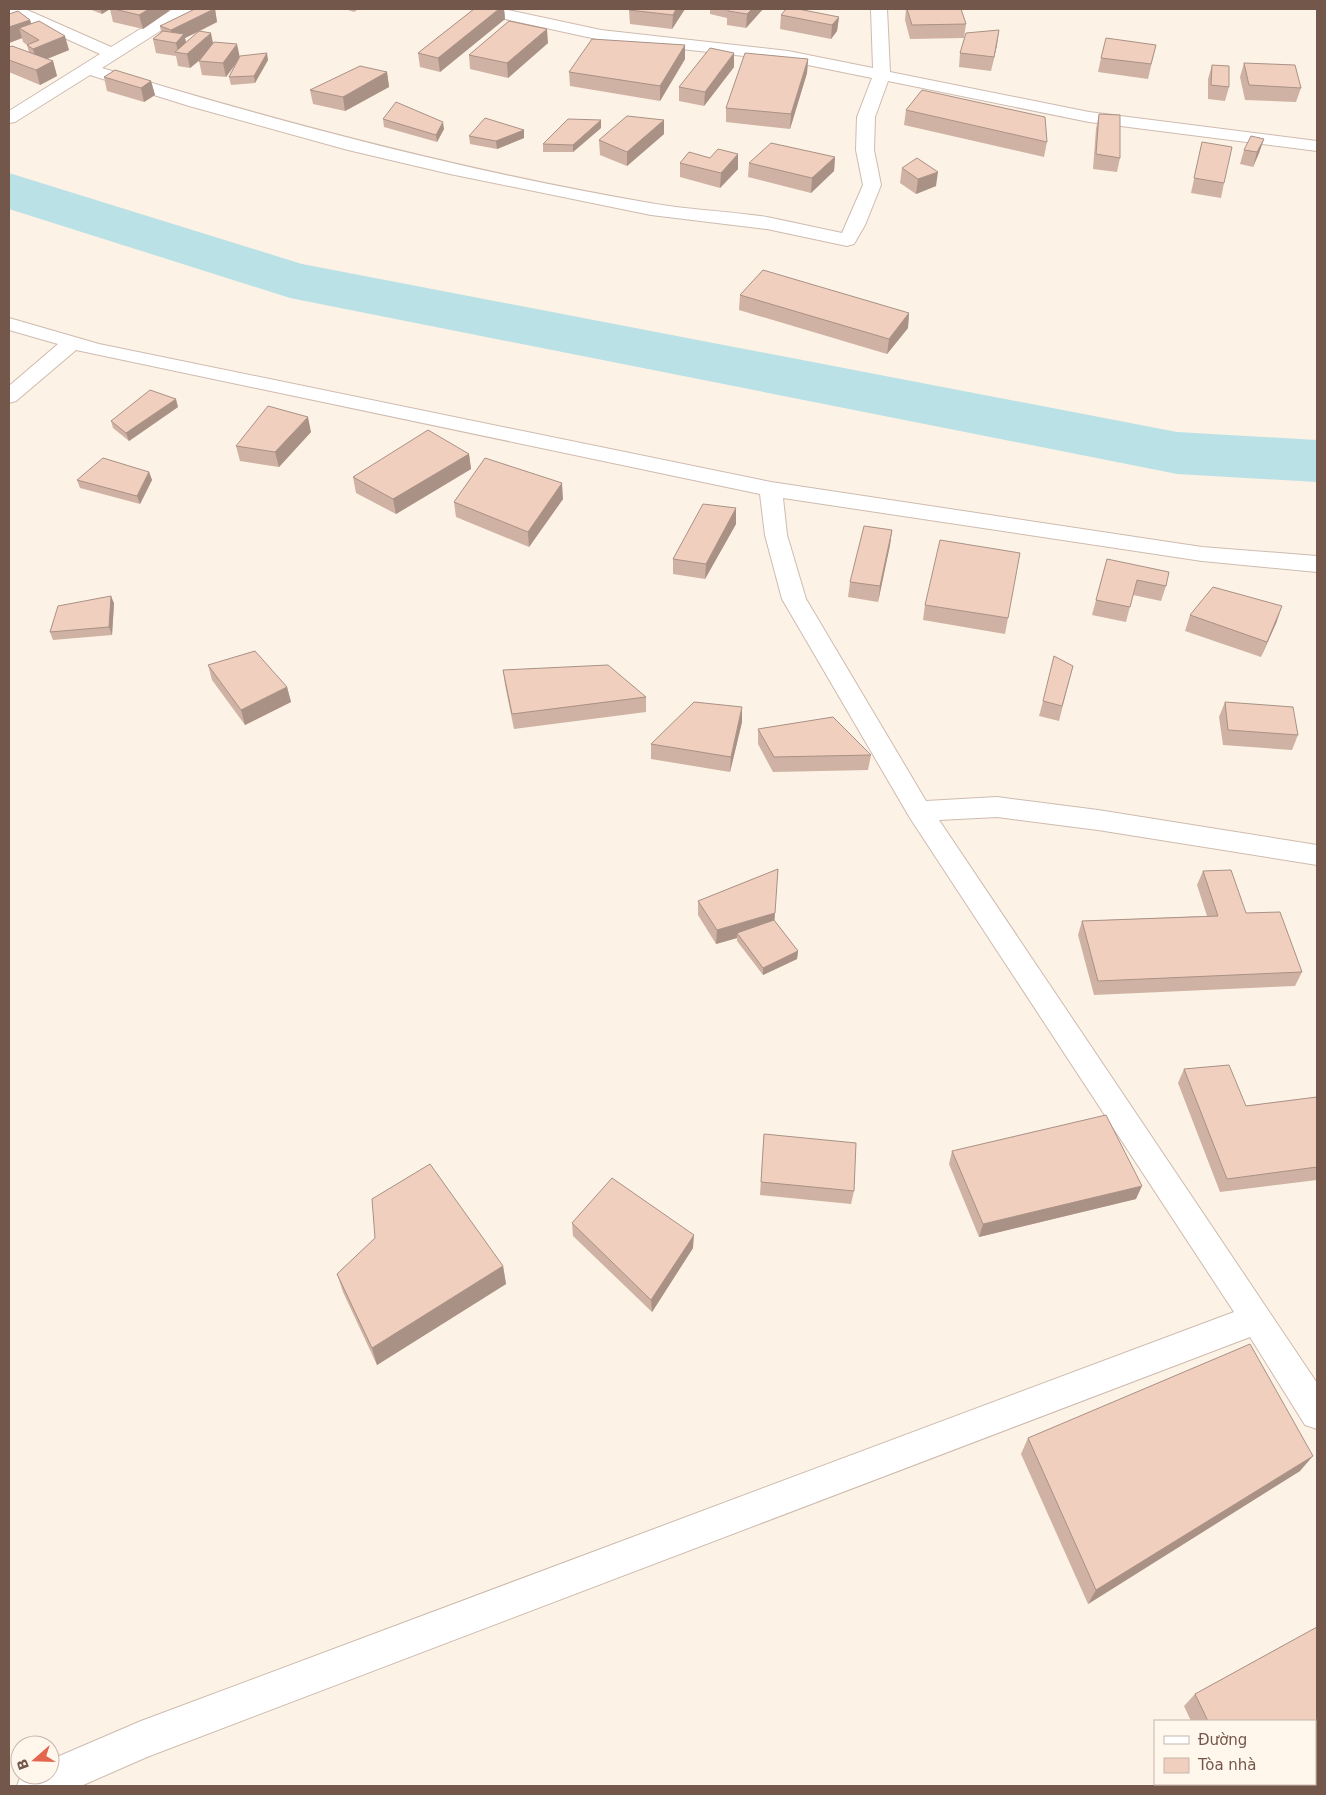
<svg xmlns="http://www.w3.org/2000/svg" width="1326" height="1795" font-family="'DejaVu Sans',sans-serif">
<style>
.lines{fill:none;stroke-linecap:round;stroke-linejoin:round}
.river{fill:#bae1e5;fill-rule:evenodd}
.minor-casing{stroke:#cfbbaf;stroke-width:2}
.minor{fill:#fff;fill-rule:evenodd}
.wall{fill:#cfb2a3;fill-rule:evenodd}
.shaded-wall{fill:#a99185}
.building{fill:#f1cfbe;stroke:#a99185}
</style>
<rect width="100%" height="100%" fill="#fcf2e6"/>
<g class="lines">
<!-- river -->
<polygon class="river" points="9,173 302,264 1177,432 1317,440 1317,482 1177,474 290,298 9,209"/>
<!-- minor casing -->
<g class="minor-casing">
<g id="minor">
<path d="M 9,9 L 25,9 L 111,47 L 173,9 L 192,9 L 190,12 L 102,68 C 282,123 464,171 650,203 C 688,210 728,211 767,217 C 792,222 817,228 842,233 L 863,185 L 856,150 L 857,117 L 872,78 L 788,61 L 601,40 L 482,14 L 476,12 L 474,9 L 503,9 L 601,30 L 788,51 L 873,68 L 871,9 L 887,9 L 890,72 L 1089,112 L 1317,141 L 1317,151 L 1089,122 L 888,81 L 875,117 L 874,150 L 881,185 L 865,225 L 854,244 L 847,246 L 767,229 L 651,215 L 450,174 L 348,150 L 189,106 L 90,75 L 15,122 L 9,123 L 9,111 L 100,54 L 9,13 Z"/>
<polygon points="9,318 99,344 771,482 1202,547 1317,556 1317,572 1202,561 783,498 787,535 806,599 926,801 997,797 1098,810 1317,845 1317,865 1098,830 997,817 939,820 1317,1383 1317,1429 1305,1425 1250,1337 147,1757 81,1786 17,1786 21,1775 50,1775 50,1760 141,1721 1234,1312 910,818 782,599 765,535 760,494 76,350 16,401 9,403 9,386 58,344 9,330"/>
</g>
</g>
<!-- minor -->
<use href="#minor" class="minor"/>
</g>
<!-- wall -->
<g class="wall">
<polygon points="89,9 168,9 169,11 143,29 113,22 110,9 102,14"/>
<path d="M 215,9 L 217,22 L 200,31 L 213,43 L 240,57 L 268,60 L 255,83 L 231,85 L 229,77 L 237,62 L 226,77 L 202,75 L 199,61 L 190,68 L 178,66 L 176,56 L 156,53 L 153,39 L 161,32 L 160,26 ZM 198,32 L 186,42 L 185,38 Z"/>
<polygon points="345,9 359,9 354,12"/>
<polygon points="474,9 504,9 505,19 440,72 420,67 418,53"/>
<polygon points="685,9 672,29 630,24 629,10"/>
<polygon points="710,9 763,9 746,28 727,25 727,18 710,14"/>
<polygon points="906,9 961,9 966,24 964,38 910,39 905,20"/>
<polygon points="9,14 30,20 31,23 69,50 47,59 53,61 57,76 40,85 9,72 9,47 29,52 27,45 23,42 22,38 9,43"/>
<polygon points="781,15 839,17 837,31 831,39 780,29"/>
<polygon points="548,43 508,78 470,69 469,55"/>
<polygon points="685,45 685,59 660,101 570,86 569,72"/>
<polygon points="997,45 991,71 959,67 960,53"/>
<polygon points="1156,45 1148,79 1098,72 1101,58"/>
<polygon points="808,59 807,73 790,129 726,122 726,108"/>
<polygon points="1244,63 1301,88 1296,102 1245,100 1240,77"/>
<polygon points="1212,65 1229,87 1225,101 1208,99 1208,79"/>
<polygon points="734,67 704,106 679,101 679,87"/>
<polygon points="387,72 389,87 345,111 313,104 310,90"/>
<polygon points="104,77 151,81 155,95 144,102 107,91"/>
<polygon points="906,110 1047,142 1044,157 904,125"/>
<polygon points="1099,114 1120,158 1117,172 1093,169 1096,129"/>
<polygon points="383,119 444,129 437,142 384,127"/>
<polygon points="601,128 573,152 543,152 543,144"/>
<polygon points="524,130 524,138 497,149 470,144 469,136"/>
<polygon points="664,134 627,166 600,155 599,140"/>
<polygon points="1264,139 1259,153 1253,167 1240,164 1244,150"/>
<polygon points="1202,142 1224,183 1221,198 1191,193"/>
<polygon points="738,154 738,169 720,188 680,177 680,163"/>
<polygon points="835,157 834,171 811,193 748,177 749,163"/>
<polygon points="902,168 936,186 916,194 900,183"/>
<polygon points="740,295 909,313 908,328 887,354 739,310"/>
<polygon points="178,407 129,441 113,428 111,421"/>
<polygon points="311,432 279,467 240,461 236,446"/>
<polygon points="469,454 471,469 396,514 356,493 353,477"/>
<polygon points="149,472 152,480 140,504 80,488 77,480"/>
<polygon points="563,499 529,547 456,517 454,502"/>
<polygon points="736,524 705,579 673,574 673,559"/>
<polygon points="892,530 890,545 878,602 848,597 850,582"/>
<polygon points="1107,559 1166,586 1161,601 1133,595 1126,622 1092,615"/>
<polygon points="114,603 112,635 53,640 50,632"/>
<polygon points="925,605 1008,618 1005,634 923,620"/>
<polygon points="1190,615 1277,621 1261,657 1185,631"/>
<polygon points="208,665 287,687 291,702 245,725 212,680"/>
<polygon points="1073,666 1059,721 1039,716 1043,701"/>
<polygon points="503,670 646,697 646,712 514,729 505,685"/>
<polygon points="1225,702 1298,735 1292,750 1223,745 1219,717"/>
<polygon points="742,722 730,772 651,759 651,744"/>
<polygon points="758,729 871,755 868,770 773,772 758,744"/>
<polygon points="778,869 774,920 798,951 797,959 763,975 737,941 737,938 716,944 698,915 698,901"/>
<polygon points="1203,871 1246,913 1302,972 1295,986 1094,995 1078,935 1082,921 1207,916 1197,885"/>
<polygon points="1184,1069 1246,1106 1317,1097 1317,1180 1220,1192 1178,1083"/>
<polygon points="764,1134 854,1191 851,1204 760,1195"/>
<polygon points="952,1151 1136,1199 979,1237 949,1164"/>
<polygon points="572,1223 693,1248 652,1312 573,1236"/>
<polygon points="375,1238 503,1266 506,1284 377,1365 343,1292 337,1274"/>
<polygon points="1028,1438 1300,1471 1088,1604 1021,1454"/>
<polygon points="1317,1627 1317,1786 1221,1786 1220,1784 1315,1784 1315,1721 1191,1721 1184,1706 1195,1694"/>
</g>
<!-- shaded-wall -->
<g class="shaded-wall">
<polygon points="100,9 110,9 102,14"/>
<polygon points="149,9 168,9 169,11 143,29 139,15"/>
<polygon points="215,9 217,22 185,38 187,48 178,52 176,43 173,42 171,30"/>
<polygon points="499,9 504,9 505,19 440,72 438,58"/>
<polygon points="676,9 685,9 672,29 673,15"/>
<polygon points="752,9 763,9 746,28 747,14"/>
<polygon points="839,17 837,31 831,39 832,25"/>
<polygon points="30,20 34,34 19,28 22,38 9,43 9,27"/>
<polygon points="547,29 548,43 508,78 507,63"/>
<polygon points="999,30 997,45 991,71 994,57"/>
<polygon points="211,33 214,48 190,68 187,54"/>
<polygon points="65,36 69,50 37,63 33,49"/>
<polygon points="237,44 240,58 226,77 223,63"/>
<polygon points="685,45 685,59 660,101 660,86"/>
<polygon points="267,53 268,60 255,83 254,76"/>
<polygon points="734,53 734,67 704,106 705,92"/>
<polygon points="808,59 807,73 790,129 791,114"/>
<polygon points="53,61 57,76 40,85 36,70"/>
<polygon points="387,72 389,87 345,111 343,97"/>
<polygon points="151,81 155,95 144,102 141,88"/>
<polygon points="601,120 601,128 573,152 573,145"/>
<polygon points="664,120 664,134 627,166 627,152"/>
<polygon points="443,122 444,129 437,142 436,135"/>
<polygon points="524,130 524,138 497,149 496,141"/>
<polygon points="1264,139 1259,153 1253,167 1257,152"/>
<polygon points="738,154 738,169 720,188 721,173"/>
<polygon points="835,157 834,171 811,193 812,178"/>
<polygon points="938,172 936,186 916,194 918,179"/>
<polygon points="909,313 908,328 887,354 889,339"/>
<polygon points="176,399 178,407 129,441 126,433"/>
<polygon points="308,417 311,432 279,467 275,452"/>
<polygon points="469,454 471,469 396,514 393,499"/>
<polygon points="149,472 152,480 140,504 137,496"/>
<polygon points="562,483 563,499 529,547 528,532"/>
<polygon points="736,508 736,524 705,579 706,564"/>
<polygon points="892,530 890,545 878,602 880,586"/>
<polygon points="111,596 114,603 112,635 109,627"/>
<polygon points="1282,606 1277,621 1261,657 1267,642"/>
<polygon points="287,687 291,702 245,725 241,710"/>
<polygon points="742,707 742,722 730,772 731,757"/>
<polygon points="775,913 774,928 737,933 737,938 716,944 717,930"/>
<polygon points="798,951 797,959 763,975 763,968"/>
<polygon points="1142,1186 1136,1199 979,1237 983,1224"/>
<polygon points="694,1235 693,1248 652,1312 651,1300"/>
<polygon points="503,1266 506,1284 377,1365 372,1348"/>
<polygon points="1313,1456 1300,1471 1088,1604 1096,1590"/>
</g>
<!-- building -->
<g class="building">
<polygon points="114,9 149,9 139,15"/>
<polygon points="195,9 214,9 171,30 160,26"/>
<polygon points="474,9 499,9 438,58 418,53"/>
<polygon points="630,9 676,9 673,15 629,10"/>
<polygon points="728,9 752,9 747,14 728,11"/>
<polygon points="786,9 798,9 839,17 832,25 781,15"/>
<polygon points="907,9 961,9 966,24 912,25"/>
<polygon points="18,11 30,20 9,27 9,14"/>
<polygon points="39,21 65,36 33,49 27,45 39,40 19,28"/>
<polygon points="509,21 547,29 507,63 469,55"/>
<polygon points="999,30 994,57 960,53 966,33"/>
<polygon points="163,31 184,34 176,43 153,39"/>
<polygon points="199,31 211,33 187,54 175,52"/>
<polygon points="1106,38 1156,45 1151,64 1101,58"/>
<polygon points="592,39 685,45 660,86 569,72"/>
<polygon points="214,42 237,44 223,63 199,61"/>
<polygon points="12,46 53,61 36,70 9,60 9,47"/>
<polygon points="710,48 734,53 705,92 679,87"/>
<polygon points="267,53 254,76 229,77 240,56"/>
<polygon points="745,53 808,59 791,114 726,108"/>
<polygon points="1244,63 1295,65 1301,88 1249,85"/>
<polygon points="1212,65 1229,66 1229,87 1211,85"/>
<polygon points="360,66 387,72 343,97 310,90"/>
<polygon points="115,70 151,81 141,88 104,77"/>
<polygon points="922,90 1045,117 1047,142 906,110"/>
<polygon points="396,102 443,122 436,135 383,119"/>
<polygon points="1099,114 1120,115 1120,158 1096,154"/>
<polygon points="627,116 664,120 627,152 599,140"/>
<polygon points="485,118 524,130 496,141 469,136"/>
<polygon points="568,119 601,120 573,145 543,144"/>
<polygon points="1251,136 1264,139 1257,152 1244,150"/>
<polygon points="1202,142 1232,147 1224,183 1194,178"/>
<polygon points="771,143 835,157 812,178 749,163"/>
<polygon points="718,149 738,154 721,173 680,163 689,152 710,158"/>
<polygon points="917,158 938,172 918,179 902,168"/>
<polygon points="763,270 909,313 889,339 740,295"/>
<polygon points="150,390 176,399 126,433 111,421"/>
<polygon points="268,406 308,417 275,452 236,446"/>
<polygon points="428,430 469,454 393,499 353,477"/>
<polygon points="103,458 149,472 137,496 77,480"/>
<polygon points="485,458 562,483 528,532 454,502"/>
<polygon points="703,504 736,508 706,564 673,559"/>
<polygon points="864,526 892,530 880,586 850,582"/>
<polygon points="940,540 1020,553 1008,618 925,605"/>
<polygon points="1107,559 1169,572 1166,586 1137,580 1130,607 1096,600"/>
<polygon points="1213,587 1282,606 1267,642 1190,615"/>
<polygon points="111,596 109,627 50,632 58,606"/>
<polygon points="255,651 287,687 241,710 208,665"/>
<polygon points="1054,656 1073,666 1062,706 1043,701"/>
<polygon points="608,665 646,697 512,714 503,670"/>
<polygon points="694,702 742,707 731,757 651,744"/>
<polygon points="1225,702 1293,707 1298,735 1228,730"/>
<polygon points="833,717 871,755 774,757 758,729"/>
<polygon points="778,869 775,913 717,930 698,901"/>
<polygon points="1231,870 1246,913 1280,912 1302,972 1098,981 1082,921 1218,916 1203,871"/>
<polygon points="774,920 798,951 763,968 737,933"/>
<polygon points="1229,1065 1246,1106 1317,1097 1317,1167 1227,1179 1184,1069"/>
<polygon points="1106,1115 1142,1186 983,1224 952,1151"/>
<polygon points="764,1134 856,1143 854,1191 761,1182"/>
<polygon points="430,1164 503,1266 372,1348 337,1274 375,1238 372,1199"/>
<polygon points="612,1178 694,1235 651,1300 572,1223"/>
<polygon points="1250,1344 1313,1456 1096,1590 1028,1438"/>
<polygon points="1317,1627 1317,1786 1238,1786 1237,1784 1315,1784 1315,1721 1208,1721 1195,1694"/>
</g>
<!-- border -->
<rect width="1326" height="1795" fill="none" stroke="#74574b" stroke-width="20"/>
<!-- legend -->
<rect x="1154" y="1720" width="162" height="65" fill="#fff6ec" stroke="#c7b6ac"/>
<rect x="1164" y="1736" width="25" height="8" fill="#ffffff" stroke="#c7b6ac"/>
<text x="1198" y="1745" font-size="15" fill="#74574b">Đường</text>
<rect x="1164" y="1758" width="25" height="15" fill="#f1cfbe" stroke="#c7b6ac"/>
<text x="1198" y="1770" font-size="15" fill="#74574b">Tòa nhà</text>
<!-- north arrow -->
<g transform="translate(35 1760) rotate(250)"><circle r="24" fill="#fff6ec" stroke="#c7b6ac"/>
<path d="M0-4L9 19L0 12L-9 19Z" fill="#e3664e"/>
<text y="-8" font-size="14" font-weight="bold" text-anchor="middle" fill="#74574b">B</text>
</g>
</svg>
